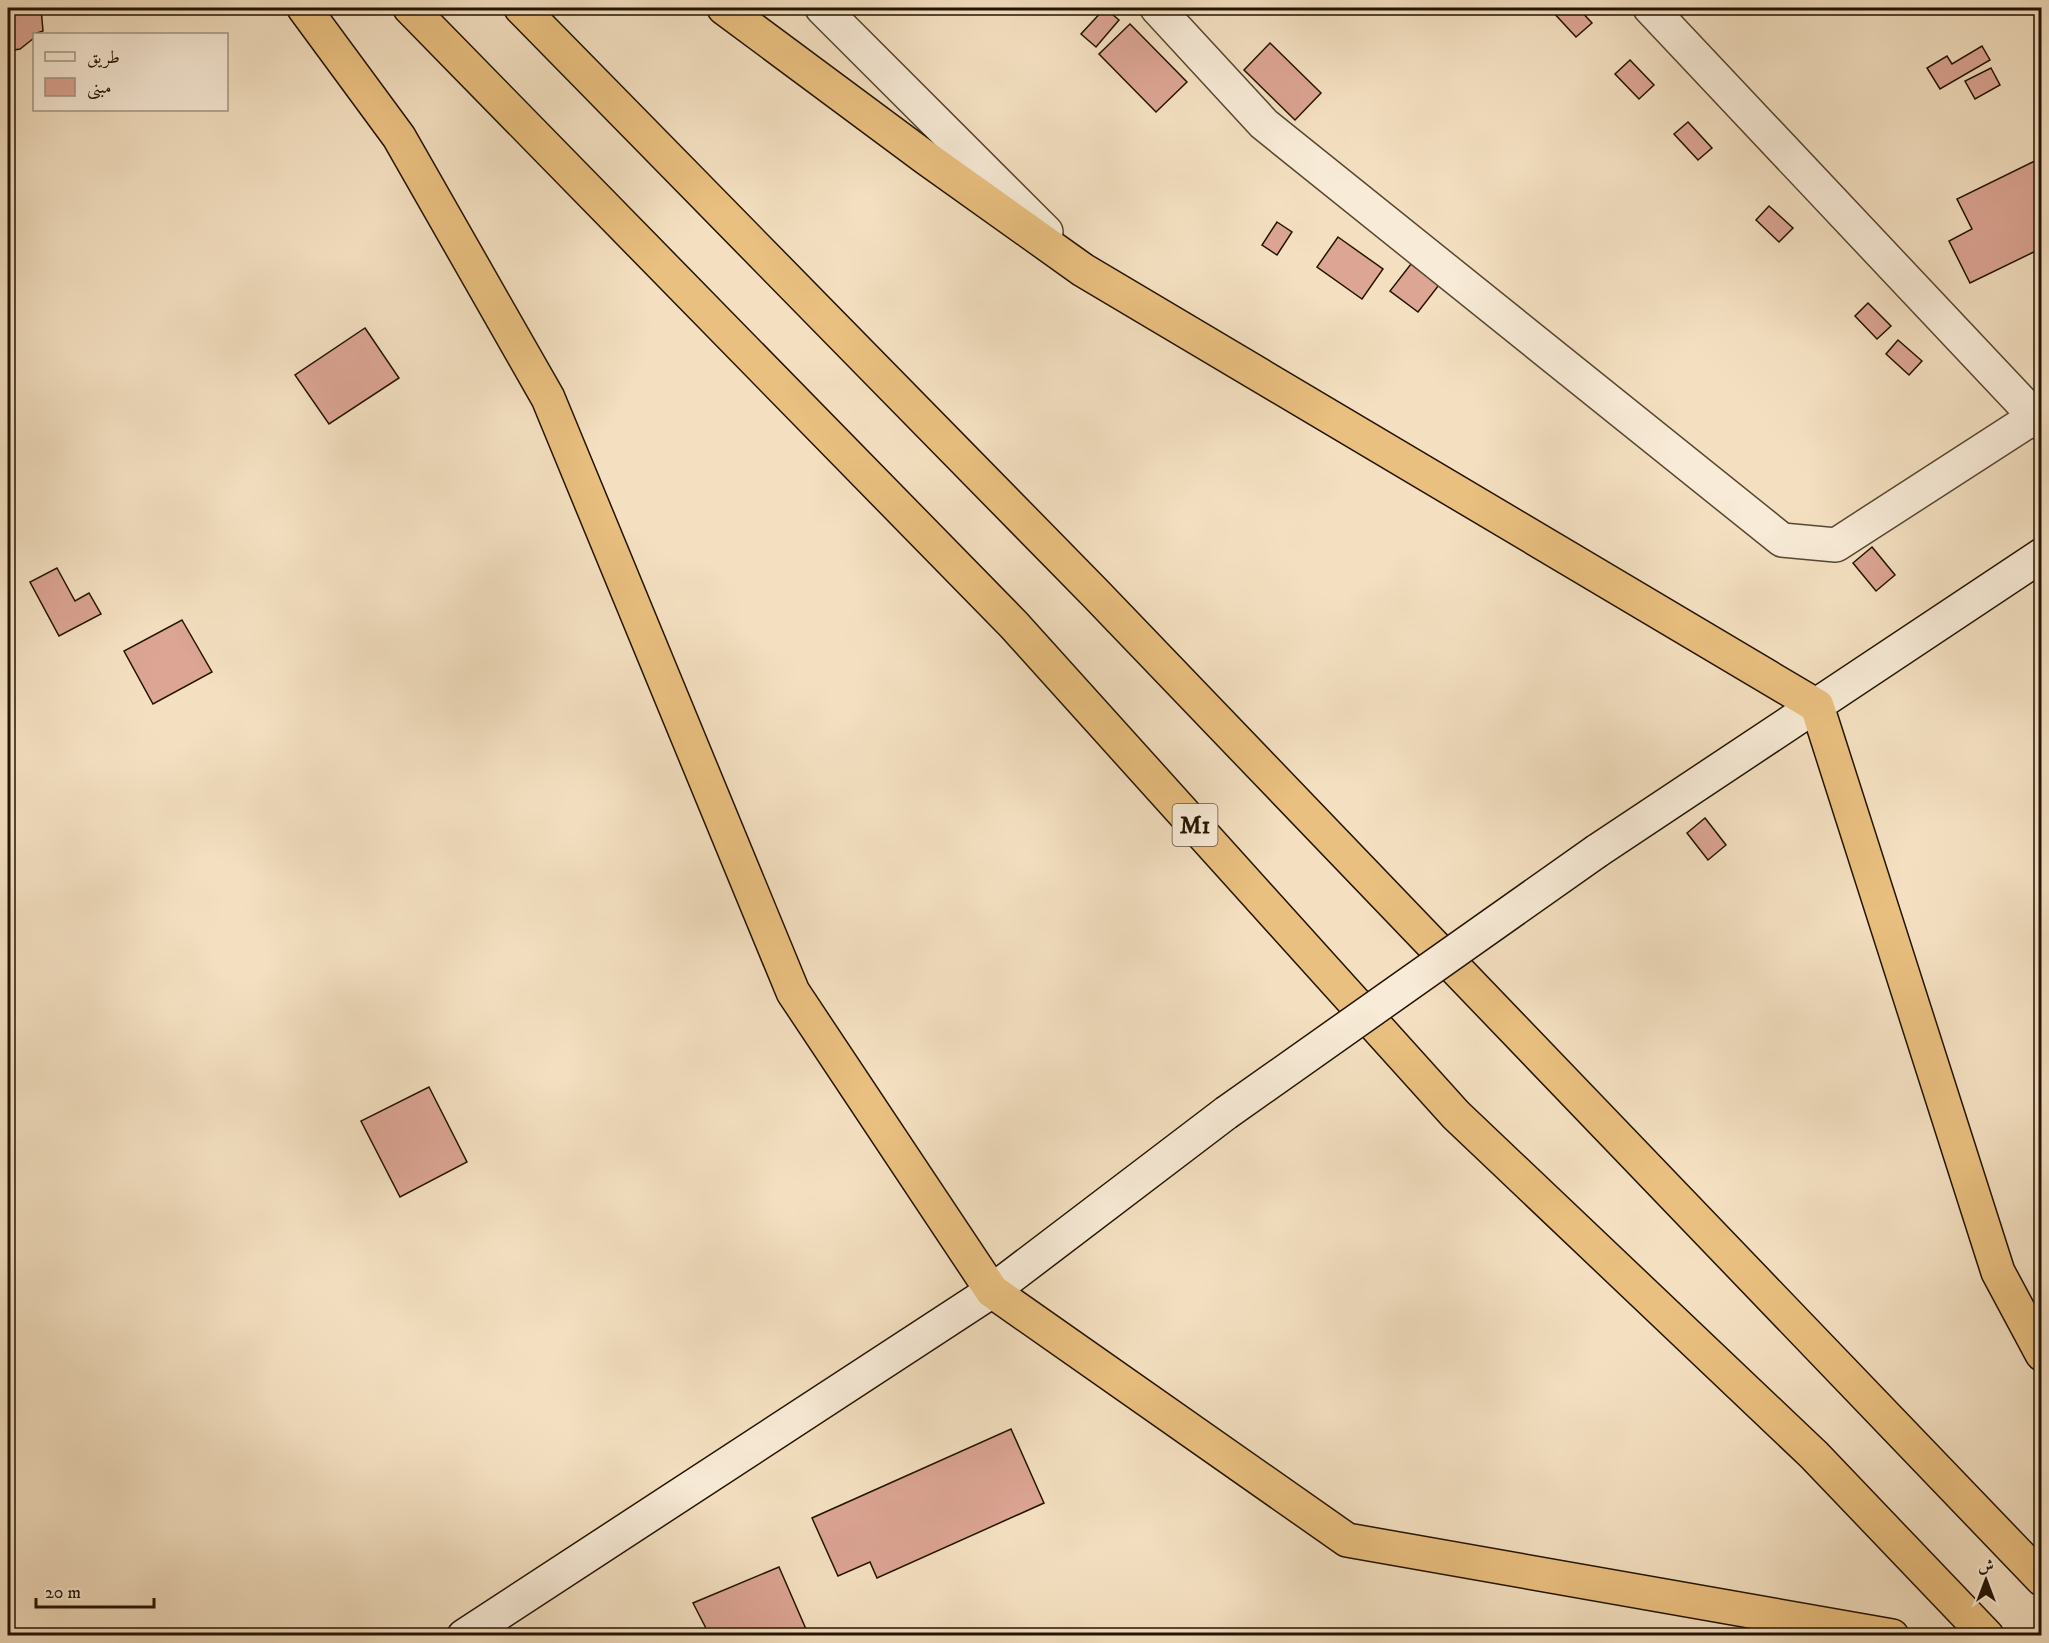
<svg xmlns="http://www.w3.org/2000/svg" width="2049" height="1643" font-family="'IM FELL DW Pica',Amiri,serif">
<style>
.building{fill:#dca594;stroke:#231301;stroke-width:1.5}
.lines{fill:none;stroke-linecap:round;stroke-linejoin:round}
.minor-casing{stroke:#574631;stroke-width:36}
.secondary-casing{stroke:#231301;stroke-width:36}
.motorway-casing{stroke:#231301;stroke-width:36}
.minor{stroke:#f8ebd7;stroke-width:33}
.secondary{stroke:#f8ebd7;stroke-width:33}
.motorway{stroke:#eac080;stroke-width:33}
.secondary-bridge-casing{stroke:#231301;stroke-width:36;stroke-linecap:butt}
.secondary-bridge{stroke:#f8ebd7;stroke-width:33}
.labels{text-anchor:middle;stroke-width:4.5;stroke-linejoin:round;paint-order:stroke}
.shield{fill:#f8ebd7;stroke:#635441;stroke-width:1.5}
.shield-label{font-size:24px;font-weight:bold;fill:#231301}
</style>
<rect width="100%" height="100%" fill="#f4e0c1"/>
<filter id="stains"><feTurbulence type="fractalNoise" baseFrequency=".00333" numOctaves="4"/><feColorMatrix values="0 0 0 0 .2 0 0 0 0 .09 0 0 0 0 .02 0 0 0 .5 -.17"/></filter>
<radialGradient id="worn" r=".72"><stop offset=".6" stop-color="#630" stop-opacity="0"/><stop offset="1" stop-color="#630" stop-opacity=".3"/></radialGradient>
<!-- building -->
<g class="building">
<polygon points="8,8 41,8 43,31 34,34 34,38 20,49 8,51"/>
<polygon points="1105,8 1119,20 1096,47 1081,34"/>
<polygon points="1556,8 1578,8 1592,23 1576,37 1552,11"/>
<polygon points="1130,24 1187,82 1156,112 1099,54"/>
<polygon points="1270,43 1321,93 1295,120 1244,70"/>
<polygon points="1982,46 1990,60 1940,89 1927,68 1947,56 1952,64"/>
<polygon points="1630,60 1654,85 1639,99 1615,74"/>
<polygon points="1991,68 2000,85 1975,99 1965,81"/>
<polygon points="1688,122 1712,148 1698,160 1674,134"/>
<polygon points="2041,158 2042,248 1970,283 1949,241 1972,229 1957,199"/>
<polygon points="1769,206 1793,228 1779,242 1756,220"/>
<polygon points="1277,222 1292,232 1277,255 1262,245"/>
<polygon points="1338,237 1383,269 1362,299 1317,267"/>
<polygon points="1411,264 1439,285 1418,312 1390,291"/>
<polygon points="1868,303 1891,326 1877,339 1855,316"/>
<polygon points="365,328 399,378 329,424 295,375"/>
<polygon points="1898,340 1922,361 1909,375 1886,354"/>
<polygon points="1872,547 1895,575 1876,591 1853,563"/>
<polygon points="57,568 75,601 89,593 101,614 59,636 30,582"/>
<polygon points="182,620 212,672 153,704 124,651"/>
<polygon points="1705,818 1726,845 1708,860 1687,833"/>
<polygon points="429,1087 467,1162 400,1197 361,1121"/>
<polygon points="1011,1429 1044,1503 877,1578 870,1562 838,1576 812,1518"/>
<polygon points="779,1567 809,1636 710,1636 693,1603"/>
</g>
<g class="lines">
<!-- minor casing -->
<g class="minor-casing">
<g id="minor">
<polyline points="822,8 1046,232"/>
<polyline points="1157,8 1264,124 1782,540 1836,545 2034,417"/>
<polyline points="1650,8 2042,424"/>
</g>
</g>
<!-- secondary casing -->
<g class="secondary-casing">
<g id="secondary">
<polyline points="1597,851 2042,555"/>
<polyline points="464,1636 992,1291 1226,1113"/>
</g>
</g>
<!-- motorway casing -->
<g class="motorway-casing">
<g id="motorway">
<polyline points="304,8 399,137 548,398 793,992 992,1291 1347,1540 1892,1636"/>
<polyline points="410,8 1014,625 1456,1115 1814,1455 1987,1636"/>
<polyline points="521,8 1095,593 2042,1579"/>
<polyline points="724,8 926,158 1083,270 1817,706 1998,1272 2042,1354"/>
</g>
</g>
<!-- minor -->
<use href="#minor" class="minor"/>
<!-- secondary -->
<use href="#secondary" class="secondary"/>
<!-- motorway -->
<use href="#motorway" class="motorway"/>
<!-- secondary-bridge casing -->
<g class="secondary-bridge-casing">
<polyline id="secondary-bridge" points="1226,1113 1597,851"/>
</g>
<!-- secondary-bridge -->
<use href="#secondary-bridge" class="secondary-bridge"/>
</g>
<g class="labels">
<!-- shield labels -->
<rect class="shield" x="1172.5" y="804" width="45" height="42" rx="4.5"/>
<g class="shield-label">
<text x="1195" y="833">M1</text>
</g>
</g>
<!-- margin -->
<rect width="2049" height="1643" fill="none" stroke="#f4e0c1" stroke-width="30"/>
<rect x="9" y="9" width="2031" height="1625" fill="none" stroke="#231301" stroke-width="3"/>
<rect x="15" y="15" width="2019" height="1613" fill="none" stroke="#231301" stroke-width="1.5"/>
<!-- legend -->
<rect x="33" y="33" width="195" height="78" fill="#f8ebd7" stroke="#a39581" stroke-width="1.5"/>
<rect x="45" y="52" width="30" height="9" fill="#f8ebd7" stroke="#a39581" stroke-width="1.5"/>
<text x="87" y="63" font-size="18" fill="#231301">طريق</text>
<rect x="45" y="78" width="30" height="18" fill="#dca594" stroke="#a39581" stroke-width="1.5"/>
<text x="87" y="93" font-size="18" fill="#231301">مبنى</text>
<!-- north arrow -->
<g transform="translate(1986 1580)" stroke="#f8ebd7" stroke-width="4.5" paint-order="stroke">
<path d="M0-4.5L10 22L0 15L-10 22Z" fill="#231301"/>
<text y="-9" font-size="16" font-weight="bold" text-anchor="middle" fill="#231301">ش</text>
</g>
<!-- scale -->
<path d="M36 1598v9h118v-9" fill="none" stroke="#231301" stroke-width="3"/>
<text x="45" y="1598" font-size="18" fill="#231301" stroke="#f8ebd7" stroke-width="4.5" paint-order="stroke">20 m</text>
<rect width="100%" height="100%" filter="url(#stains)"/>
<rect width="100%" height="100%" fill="url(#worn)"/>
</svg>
